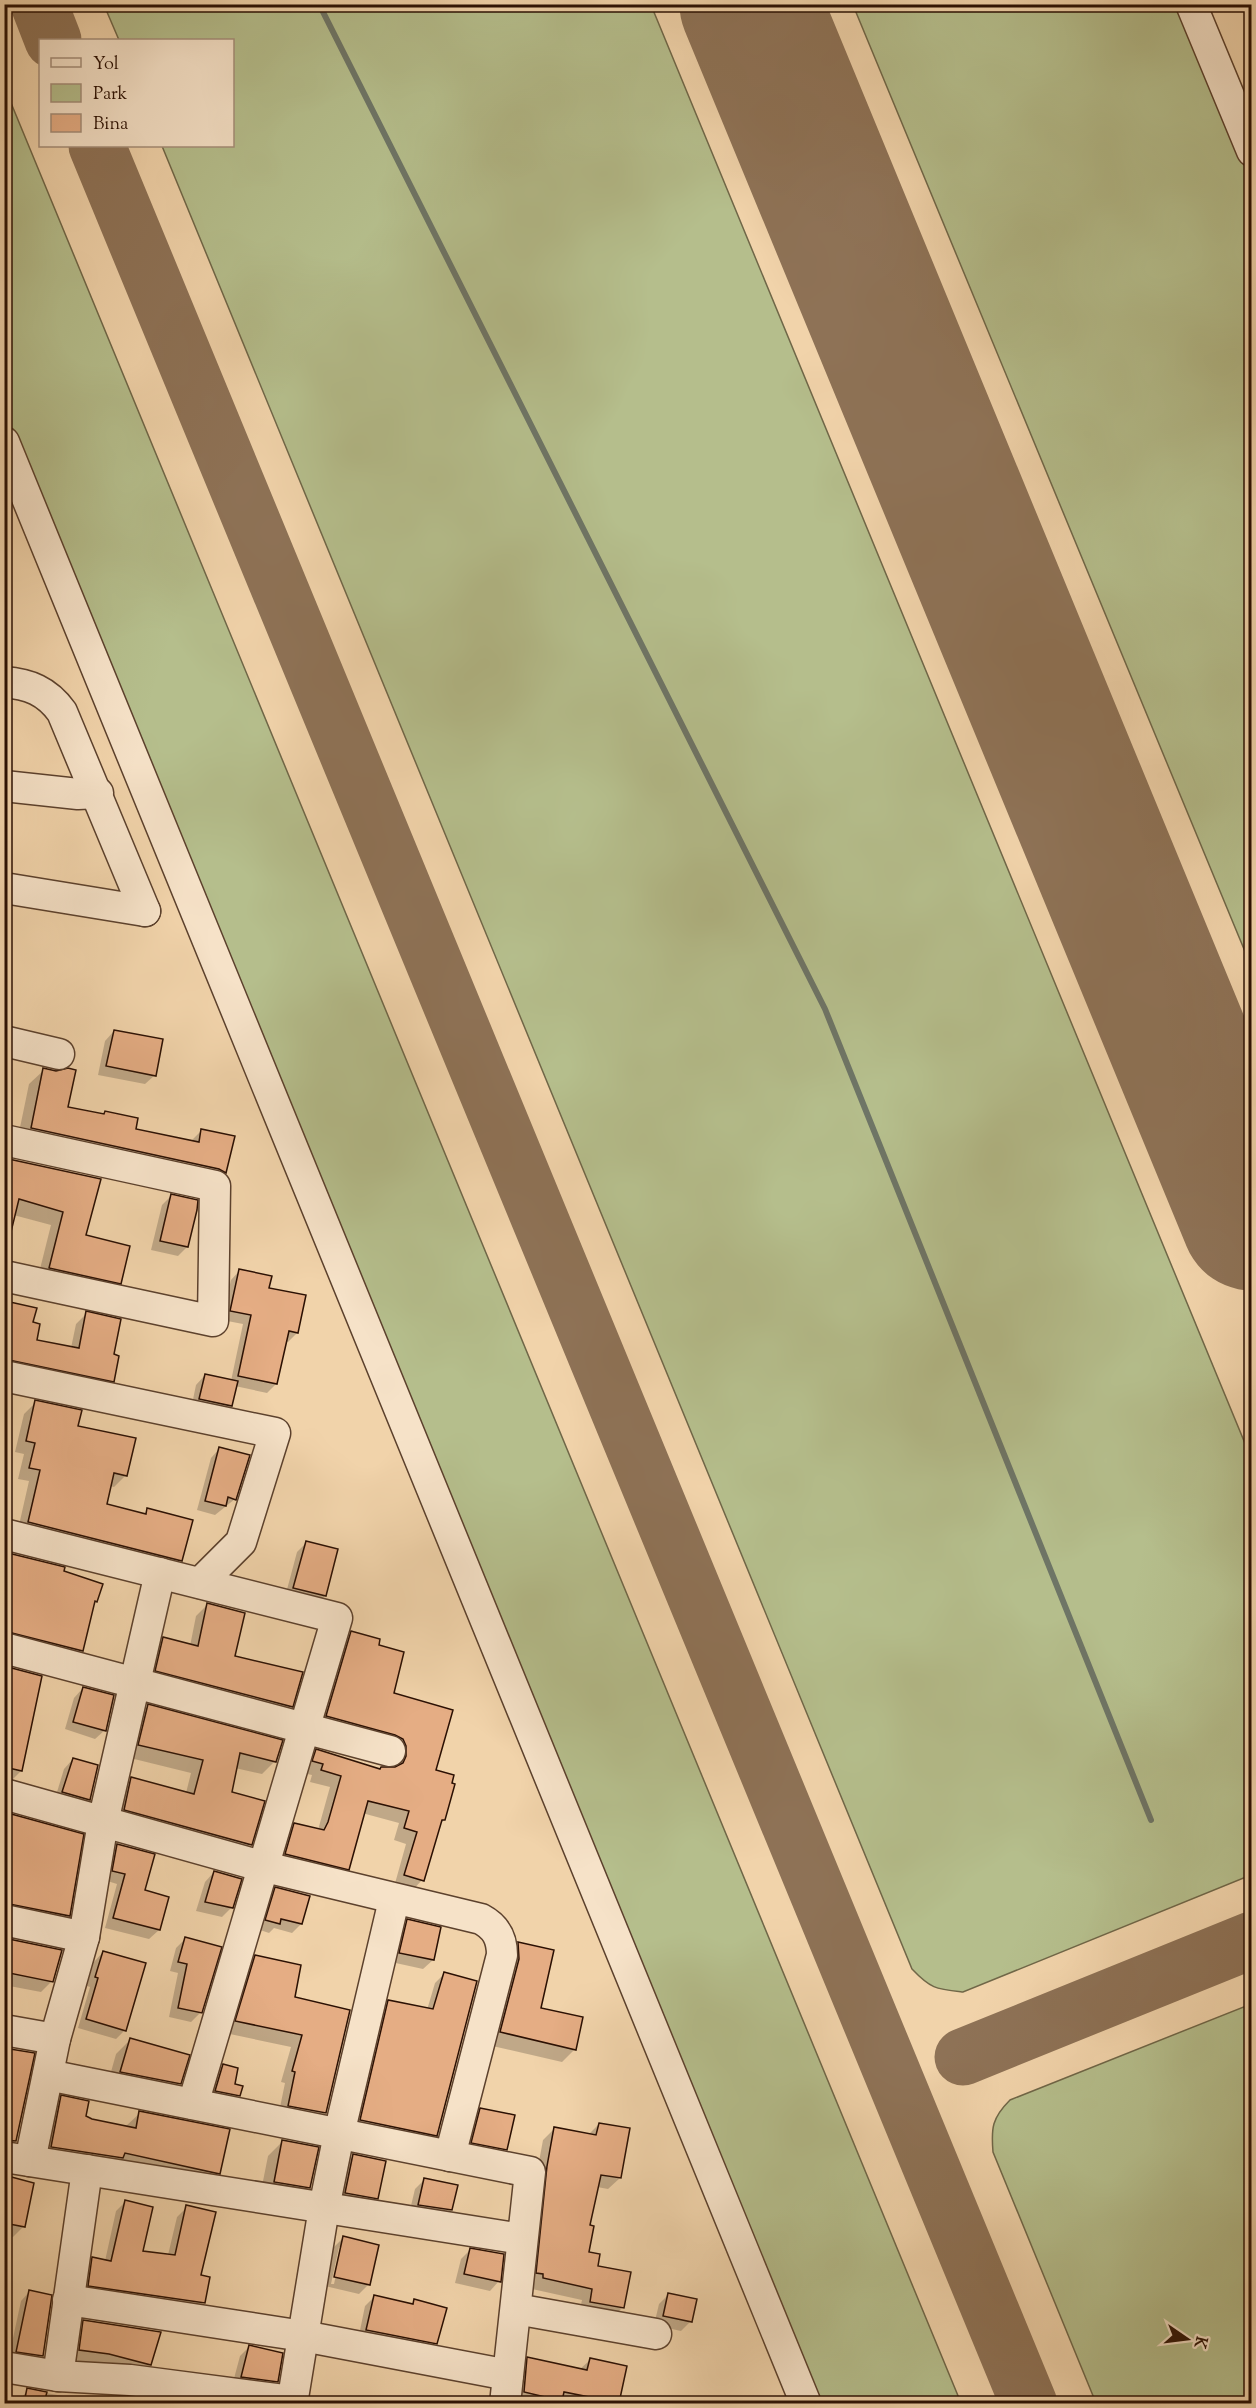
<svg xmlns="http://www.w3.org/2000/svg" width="1256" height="2408" font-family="'Sorts Mill Goudy',serif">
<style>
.green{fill:#b5be8c;stroke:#706748;stroke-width:1.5}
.shadow{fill:#0003;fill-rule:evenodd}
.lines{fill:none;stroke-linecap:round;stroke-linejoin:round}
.stream{stroke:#6e7566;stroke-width:6}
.taxiway{stroke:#8e7256;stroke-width:57}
.runway{stroke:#8e7256;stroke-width:141}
.building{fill:#e5ad84;stroke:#2b1003;stroke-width:1.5}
.minor-casing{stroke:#5c412d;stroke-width:33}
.minor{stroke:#f6e2c8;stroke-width:30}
</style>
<rect width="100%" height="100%" fill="#f1d3aa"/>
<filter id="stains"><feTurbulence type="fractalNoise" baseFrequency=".00333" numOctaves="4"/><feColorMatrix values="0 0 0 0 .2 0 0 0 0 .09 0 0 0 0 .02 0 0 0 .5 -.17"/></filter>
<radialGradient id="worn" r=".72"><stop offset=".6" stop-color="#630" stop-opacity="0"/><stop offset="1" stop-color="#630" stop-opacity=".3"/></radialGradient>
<!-- green -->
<g class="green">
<path d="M 104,5 L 651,5 L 1251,1458 L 1251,1875 L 963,1992 C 936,1989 931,1989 912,1969 L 162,146 L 232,146 L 232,40 L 119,40 Z"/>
<polygon points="853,5 1178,5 1251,181 1251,966"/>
<polygon points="4,86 961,2403 815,2403 5,422"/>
<path d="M 1251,2004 L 1251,2403 L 1096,2403 L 993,2152 C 991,2128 992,2118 1010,2100 Z"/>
</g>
<!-- shadow -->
<g class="shadow">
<polygon points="114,1031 155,1075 145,1084 98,1075 105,1041"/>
<polygon points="44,1070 67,1108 134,1130 190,1142 202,1130 233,1137 225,1172 211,1187 17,1142 29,1084"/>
<polygon points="4,1159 99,1180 84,1236 120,1283 106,1296 37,1281 51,1225 6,1213"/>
<polygon points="171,1196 187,1247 178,1256 151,1250 162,1205"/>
<polygon points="240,1270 267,1289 297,1333 288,1342 285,1341 276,1384 267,1393 235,1386 231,1406 221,1415 191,1409 196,1385 205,1375 231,1381 243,1324 222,1320 231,1280"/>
<polygon points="11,1304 32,1323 35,1341 71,1348 76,1324 87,1313 112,1356 113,1381 102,1392 4,1371 4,1310"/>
<polygon points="36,1402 77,1427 126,1475 114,1487 110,1486 105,1505 143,1515 147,1510 180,1560 169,1572 17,1534 29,1481 18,1479 24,1454 15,1452 24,1414"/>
<polygon points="220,1448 235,1499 215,1515 197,1510 211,1458"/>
<polygon points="306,1543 337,1550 325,1596 315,1605 285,1597 297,1552"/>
<polygon points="4,1553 63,1572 96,1601 93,1604 82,1651 71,1662 4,1644"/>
<polygon points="207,1605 234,1657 291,1706 280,1718 145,1682 152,1650 163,1639 190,1646 196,1616"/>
<polygon points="352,1633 377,1646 392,1694 434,1771 444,1820 440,1824 422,1880 411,1892 394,1887 406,1844 394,1840 399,1823 362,1813 348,1869 336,1880 274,1866 283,1836 295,1825 318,1830 330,1787 310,1782 312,1775 302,1773 305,1762 317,1751 379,1771 395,1769 395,1758 315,1728 340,1644"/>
<polygon points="83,1688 105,1730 95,1739 65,1729 74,1698"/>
<polygon points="148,1706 275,1761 262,1774 235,1768 230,1793 263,1802 250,1845 237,1858 112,1822 119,1791 131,1779 186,1793 191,1773 126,1757 135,1719"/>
<polygon points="4,1732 29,1738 21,1771 10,1782 4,1780"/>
<polygon points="73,1759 89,1800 80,1809 54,1802 64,1769"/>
<polygon points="4,1814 69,1916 58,1927 4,1915"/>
<polygon points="117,1845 143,1892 167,1898 159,1930 149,1939 105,1928 117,1884 104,1880 108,1855"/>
<polygon points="214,1872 232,1907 222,1917 196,1911 205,1882"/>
<polygon points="276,1889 301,1924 292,1933 274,1928 269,1933 257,1929 266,1898"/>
<polygon points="408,1921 433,1960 423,1969 391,1962 398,1930"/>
<polygon points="4,1939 52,1981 41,1992 4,1985"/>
<polygon points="185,1939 201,2012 191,2022 169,2017 178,1973 170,1971 176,1948"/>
<polygon points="519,1944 539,2009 574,2050 562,2062 488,2045 506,1956"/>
<polygon points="103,1952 125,2030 116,2039 78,2028 90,1987 87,1986 94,1962"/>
<polygon points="255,1957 293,1998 325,2113 313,2124 278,2117 285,2083 281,2082 291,2047 225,2033 244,1969"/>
<polygon points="444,1974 436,2135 427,2144 352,2129 380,2011 389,2001 427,2010 435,1983"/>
<polygon points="130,2040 180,2083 165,2098 107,2086 116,2054"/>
<polygon points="4,2048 33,2054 15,2141 4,2151"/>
<polygon points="223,2066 239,2095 230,2105 206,2100 214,2075"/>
<polygon points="62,2097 91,2120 126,2126 140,2113 219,2173 205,2187 38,2160 48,2111"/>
<polygon points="481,2109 506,2149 496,2158 463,2152 471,2119"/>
<polygon points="599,2124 620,2178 608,2189 597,2187 588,2226 587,2253 596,2267 629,2274 622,2308 611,2319 579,2313 582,2300 532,2289 536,2178 543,2140 554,2129 588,2135"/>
<polygon points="283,2141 309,2187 295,2202 260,2196 268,2156"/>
<polygon points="353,2156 377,2198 367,2207 336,2203 344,2165"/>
<polygon points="4,2176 16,2178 24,2226 13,2237 4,2235"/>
<polygon points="424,2180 451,2210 441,2219 409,2214 415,2189"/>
<polygon points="125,2202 141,2252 168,2255 177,2217 187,2207 203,2303 194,2312 80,2295 83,2268 93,2259 105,2261 116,2211"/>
<path d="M 343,2238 L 369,2284 L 359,2294 L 325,2286 L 334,2247 ZM 339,2247 L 342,2247 L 334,2284 L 331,2284 Z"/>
<polygon points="470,2250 499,2281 490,2291 455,2283 461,2259"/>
<polygon points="30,2291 42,2355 33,2365 8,2361 21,2301"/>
<polygon points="668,2295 691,2321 681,2331 654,2325 659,2304"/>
<polygon points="374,2297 410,2305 415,2301 436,2343 427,2353 358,2340 365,2306"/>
<polygon points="84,2321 150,2365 140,2374 70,2359 74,2331"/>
<polygon points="249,2347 277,2381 267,2391 232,2386 240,2356"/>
<polygon points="528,2359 579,2370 590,2360 625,2367 617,2404 516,2404 517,2370"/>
<polygon points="28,2390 87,2400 91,2397 164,2404 16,2404"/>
</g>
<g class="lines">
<!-- stream -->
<polyline class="stream" points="319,4 825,1009 1151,1820"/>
<!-- taxiway -->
<g class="taxiway">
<polyline points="39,4 53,40"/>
<polyline points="97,146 1029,2404"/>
<polyline points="963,2057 1252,1940"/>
</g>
<!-- runway -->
<polyline class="runway" points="750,4 1252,1220"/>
</g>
<!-- building -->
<g class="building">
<polygon points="114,1030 163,1039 156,1076 106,1066"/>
<polygon points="43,1068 56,1071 68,1068 76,1070 68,1107 104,1114 105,1111 138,1118 136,1129 199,1142 201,1129 235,1136 226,1173 219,1169 31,1128"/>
<polygon points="4,1158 101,1179 86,1235 130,1246 121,1284 49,1268 63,1212 19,1199 11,1232 4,1231"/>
<polygon points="171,1194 198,1200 197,1210 188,1247 160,1241"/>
<polygon points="239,1269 272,1276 269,1288 306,1295 298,1333 289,1331 277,1384 238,1376 251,1315 230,1311"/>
<polygon points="10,1302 37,1308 33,1322 40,1324 37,1340 79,1348 86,1311 121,1319 114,1354 119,1356 114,1382 4,1359 4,1328"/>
<polygon points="205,1374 238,1381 232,1406 199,1399"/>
<polygon points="35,1400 82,1410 78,1426 136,1438 127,1476 114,1473 107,1504 146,1514 147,1508 193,1520 182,1561 28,1522 40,1470 29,1468 35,1443 26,1441"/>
<polygon points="219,1447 250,1455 236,1500 228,1497 226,1506 205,1501"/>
<polygon points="306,1541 338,1549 326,1596 293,1588"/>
<polygon points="4,1552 65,1567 64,1571 103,1584 97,1602 95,1601 83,1651 4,1631"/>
<polygon points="207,1603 245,1613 235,1656 303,1672 293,1707 155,1671 163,1637 198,1646"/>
<polygon points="351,1631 380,1639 379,1645 404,1652 394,1693 453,1710 436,1770 454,1775 452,1783 455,1784 445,1820 442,1820 424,1881 404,1875 417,1832 404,1828 409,1811 368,1801 349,1870 285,1854 294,1823 324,1830 328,1822 341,1776 321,1770 323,1764 312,1761 316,1749 380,1769 381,1767 395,1767 403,1763 406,1756 406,1746 403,1739 395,1735 326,1716"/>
<polygon points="4,1666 42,1676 22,1771 4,1767"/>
<polygon points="83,1687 114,1695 106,1731 73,1722"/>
<polygon points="148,1704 283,1740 276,1762 240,1753 232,1792 265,1801 252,1845 124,1810 131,1777 194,1794 203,1760 138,1745"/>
<polygon points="73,1758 98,1765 90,1800 62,1792"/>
<polygon points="4,1812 84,1834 70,1916 4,1903"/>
<polygon points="117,1844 155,1854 145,1890 169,1897 160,1930 113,1918 125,1874 112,1871"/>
<polygon points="214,1871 242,1879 233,1908 205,1902"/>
<polygon points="275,1887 310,1896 302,1924 281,1919 280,1924 265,1920"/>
<polygon points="407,1919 441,1927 434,1960 399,1953"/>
<polygon points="185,1937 222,1947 202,2013 178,2008 187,1964 178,1962"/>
<polygon points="4,1938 62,1950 53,1982 4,1972"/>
<polygon points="518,1942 554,1950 541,2008 583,2017 576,2050 500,2032 519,1959"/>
<polygon points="103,1951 146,1963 126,2031 86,2019 98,1978 95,1977"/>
<polygon points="255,1955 301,1965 295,1997 350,2010 326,2113 288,2106 295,2072 292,2071 302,2035 235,2021"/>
<polygon points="444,1972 477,1981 437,2136 360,2120 388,2000 433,2009"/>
<polygon points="130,2038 190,2055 181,2084 120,2072"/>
<polygon points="4,2048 35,2053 16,2141 4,2140"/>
<polygon points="223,2064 238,2068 235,2084 243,2086 240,2096 215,2091"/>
<polygon points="61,2095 89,2101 86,2116 92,2119 136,2128 139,2111 230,2129 220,2174 125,2153 123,2158 51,2147"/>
<polygon points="480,2108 515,2115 507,2150 471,2143"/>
<polygon points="599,2123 630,2128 621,2178 601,2175 590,2225 594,2226 589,2252 600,2254 598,2266 631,2272 624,2308 590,2302 592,2289 543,2278 543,2274 536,2273 547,2166 554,2127 596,2135"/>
<polygon points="282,2140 319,2147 310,2188 274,2182"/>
<polygon points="353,2154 386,2161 378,2199 345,2193"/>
<polygon points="4,2175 34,2183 25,2227 4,2223"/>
<polygon points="424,2178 458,2185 452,2210 418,2205"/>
<polygon points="125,2200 153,2207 143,2251 175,2255 186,2205 216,2212 201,2275 210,2277 205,2303 88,2286 92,2257 111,2261"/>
<polygon points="343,2236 379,2245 370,2285 334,2277"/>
<polygon points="470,2248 504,2254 501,2282 464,2274"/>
<polygon points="29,2290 52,2295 43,2356 16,2352"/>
<polygon points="668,2293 697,2299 692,2322 663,2316"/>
<polygon points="374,2295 413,2304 414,2299 447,2308 437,2344 366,2330"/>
<polygon points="83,2320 161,2332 151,2365 109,2354 79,2350"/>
<polygon points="249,2345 283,2353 278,2382 241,2377"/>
<polygon points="527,2357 587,2370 590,2358 627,2366 619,2403 564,2392 562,2401 524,2392"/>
<polygon points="27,2388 47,2392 44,2403 24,2403"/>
</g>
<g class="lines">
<!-- minor casing -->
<g class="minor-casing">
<g id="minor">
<polyline points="1191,4 1252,151"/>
<polyline points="4,442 806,2404"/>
<path d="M 4,682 C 29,684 47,691 62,712 L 145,911"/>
<polyline points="4,786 78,794 98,793"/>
<polyline points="4,888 145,911"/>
<polyline points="4,1041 59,1054"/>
<polyline points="4,1140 215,1186 213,1321 4,1276"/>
<polyline points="4,1376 275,1433 241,1542 200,1583"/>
<polyline points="4,1534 337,1618 193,2104"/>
<polyline points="4,1648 390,1751"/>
<path d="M 4,1794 L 261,1866 L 481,1919 C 496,1927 502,1938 502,1955 L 450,2156"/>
<polyline points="4,1920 84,1937"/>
<polyline points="4,2030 55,2039"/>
<polyline points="48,2075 530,2172 505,2404"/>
<polyline points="4,2157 522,2239"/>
<polyline points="30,2161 55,2039 84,1937 103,1822 160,1573"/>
<polyline points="68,2300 303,2336 508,2375"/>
<polyline points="516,2309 656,2334"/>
<polyline points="4,2367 58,2376 130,2380 292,2401"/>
<polyline points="58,2376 87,2170"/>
<polyline points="292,2404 324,2208 339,2134 394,1900"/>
</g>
</g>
<!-- minor -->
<use href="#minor" class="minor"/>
</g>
<!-- margin -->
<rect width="1256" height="2408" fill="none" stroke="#f1d3aa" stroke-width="24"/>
<rect x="6" y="6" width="1244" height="2396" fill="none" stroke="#2b1003" stroke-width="3"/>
<rect x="12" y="12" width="1232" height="2384" fill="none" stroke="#2b1003" stroke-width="1.5"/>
<!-- legend -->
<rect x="39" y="39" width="195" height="108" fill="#f6e2c8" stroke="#a58e79" stroke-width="1.5"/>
<rect x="51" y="58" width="30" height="9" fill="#f6e2c8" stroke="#a58e79" stroke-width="1.5"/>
<text x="93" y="69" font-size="18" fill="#2b1003">Yol</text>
<rect x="51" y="84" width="30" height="18" fill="#b5be8c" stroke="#a58e79" stroke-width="1.5"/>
<text x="93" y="99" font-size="18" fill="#2b1003">Park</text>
<rect x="51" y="114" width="30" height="18" fill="#e5ad84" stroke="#a58e79" stroke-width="1.5"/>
<text x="93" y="129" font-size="18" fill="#2b1003">Bina</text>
<!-- north arrow -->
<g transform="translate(1187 2339) rotate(104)" stroke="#f6e2c8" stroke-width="4.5" paint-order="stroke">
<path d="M0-4.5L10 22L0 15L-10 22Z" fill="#2b1003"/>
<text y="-9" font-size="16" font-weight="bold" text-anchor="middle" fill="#2b1003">K</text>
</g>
<rect width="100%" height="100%" filter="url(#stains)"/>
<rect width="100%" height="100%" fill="url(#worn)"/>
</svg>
